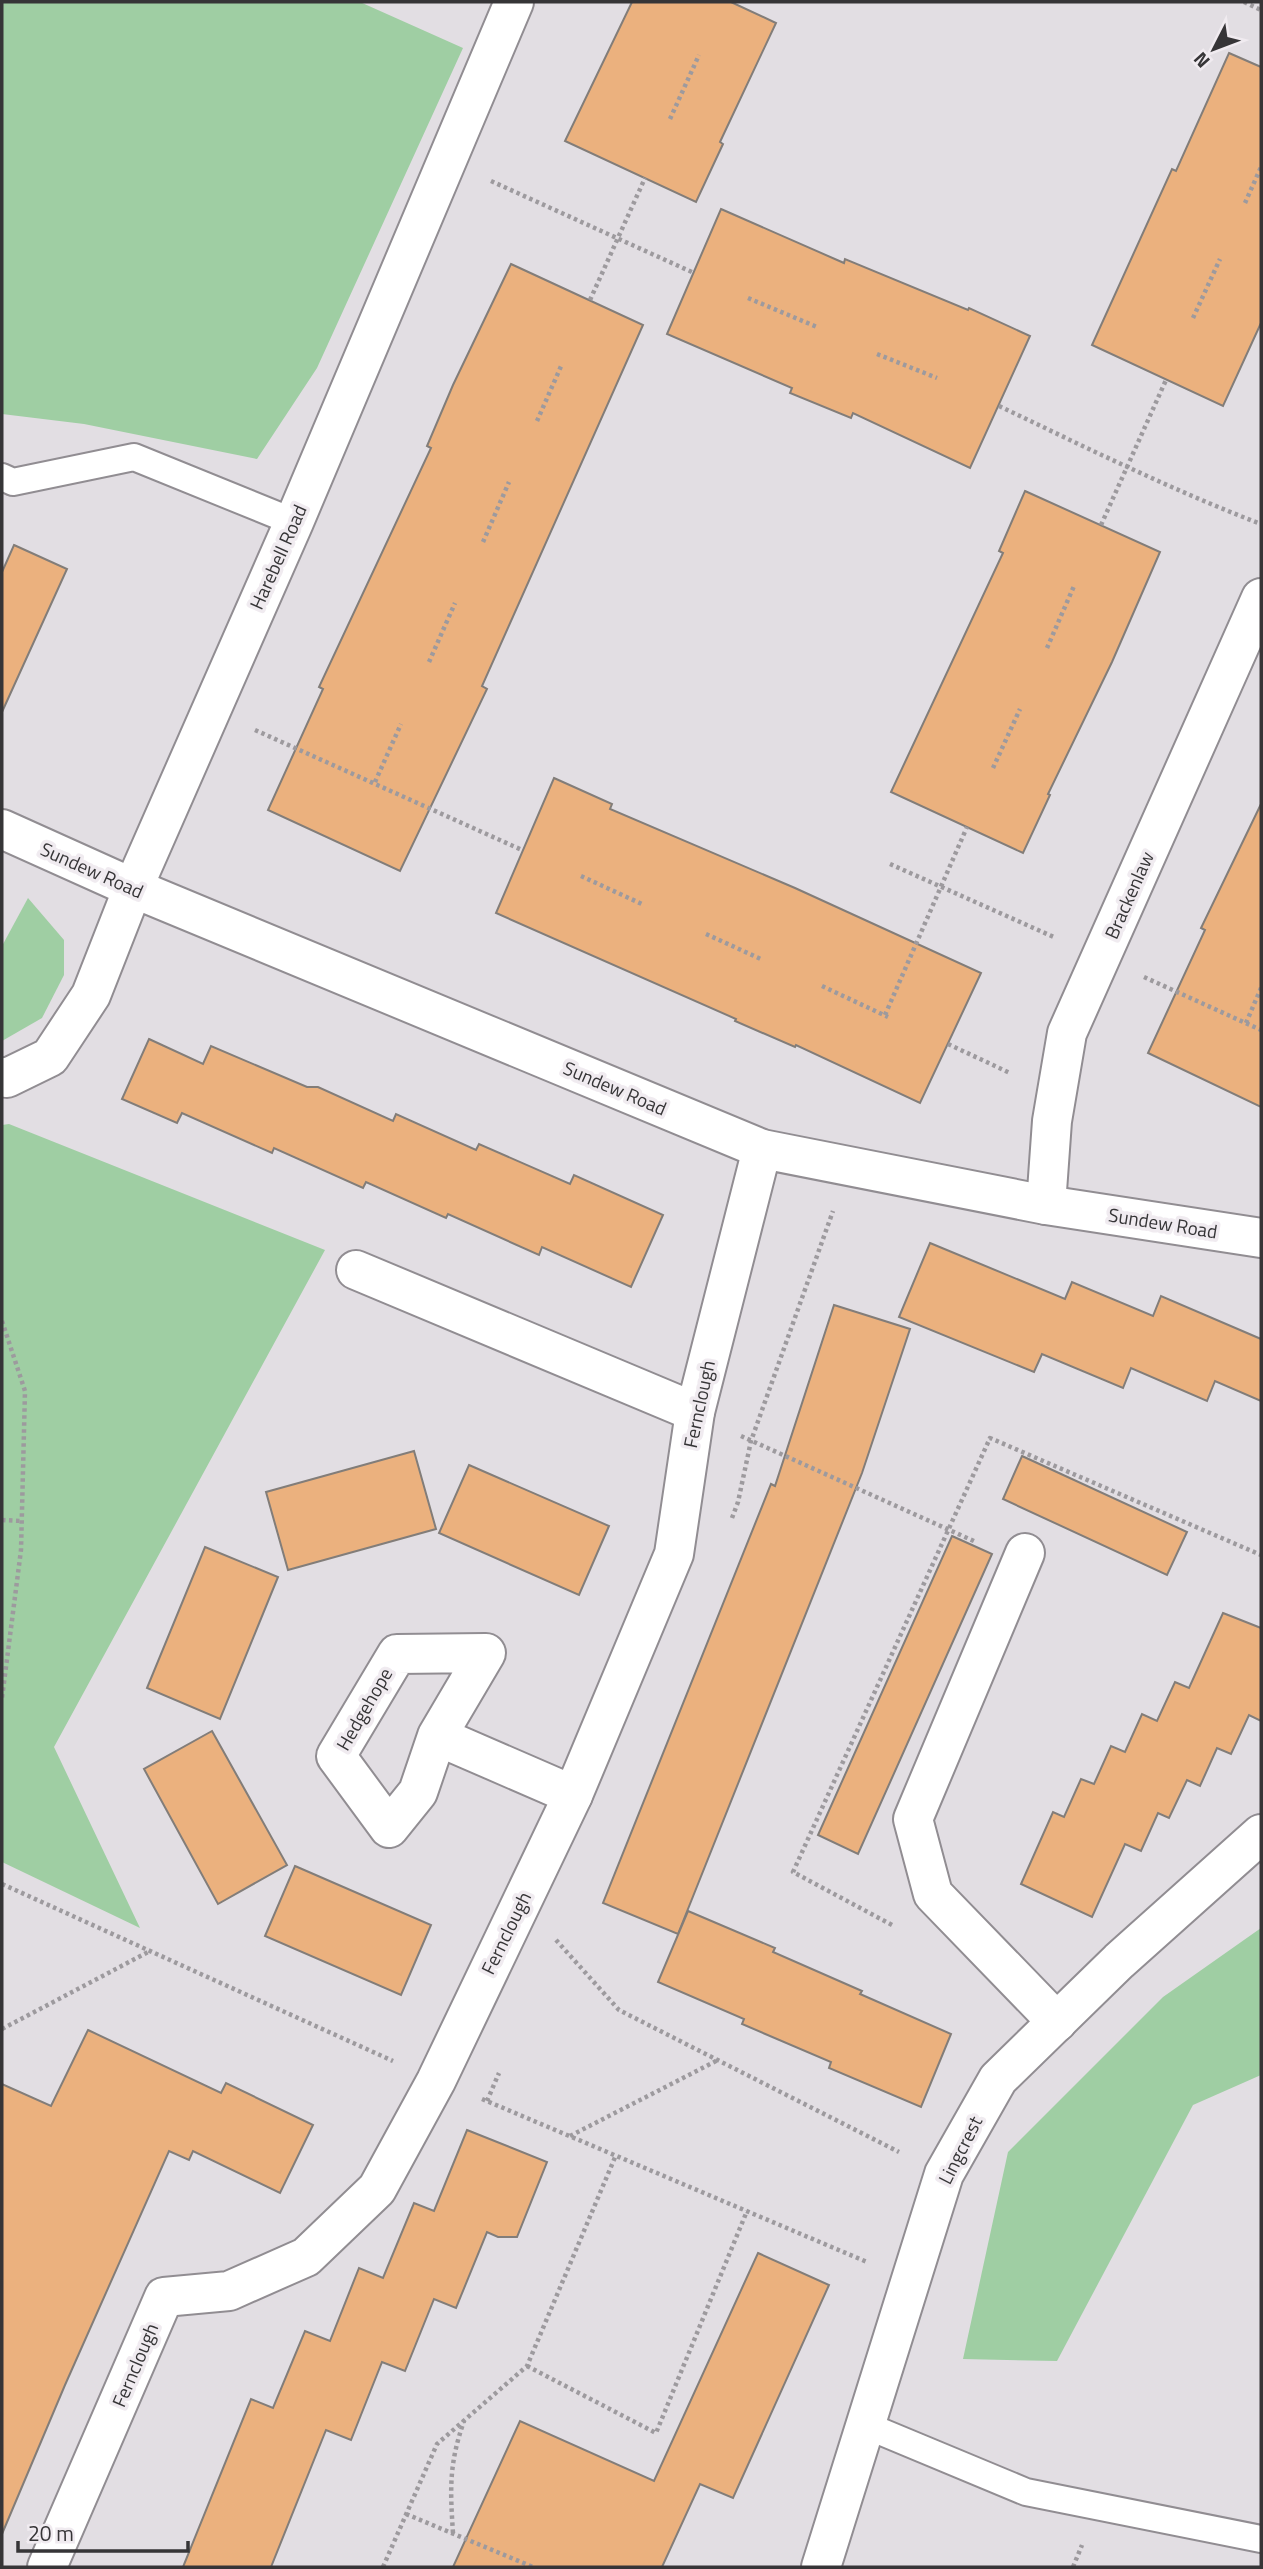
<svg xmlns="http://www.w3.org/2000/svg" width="1263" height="2569" font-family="'Titillium Web',sans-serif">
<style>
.green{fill:#9fcea3}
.building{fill:#ebb17e;stroke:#827d79;stroke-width:2}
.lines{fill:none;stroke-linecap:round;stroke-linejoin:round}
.lane-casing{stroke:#918d92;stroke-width:30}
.street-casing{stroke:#918d92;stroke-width:42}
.path{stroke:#9d9a9e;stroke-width:4.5;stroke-dasharray:3.5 3.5;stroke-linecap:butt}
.lane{stroke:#fff;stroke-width:26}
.street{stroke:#fff;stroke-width:38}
.labels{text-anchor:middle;stroke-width:7;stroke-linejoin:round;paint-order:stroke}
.street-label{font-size:19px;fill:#363537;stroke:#f0ebf0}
</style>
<rect width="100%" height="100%" fill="#e2dee3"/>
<!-- green -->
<g class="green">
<polygon points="2,2 360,2 463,48 317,368 257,459 84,424 2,414"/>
<polygon points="28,898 64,940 64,975 42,1018 2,1041 2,946"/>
<polygon points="9,1124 325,1250 54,1747 140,1928 2,1862 2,1125"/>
<polygon points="1261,1928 1261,2075 1193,2105 1057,2361 963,2359 1008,2152 1163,1997"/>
</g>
<!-- building -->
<g class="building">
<polygon points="632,2 731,2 776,23 720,142 723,144 696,202 565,141"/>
<polygon points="1229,53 1261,67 1261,323 1223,406 1092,345 1172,169 1176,171"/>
<polygon points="721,209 844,263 845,259 968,310 969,308 1030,336 970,468 853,413 851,418 790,393 792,388 667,334"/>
<polygon points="511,264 643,325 482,686 487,689 400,871 268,810 323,689 319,687 431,448 427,446 453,385"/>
<polygon points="1025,491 1160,552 1112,662 1048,794 1050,795 1023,853 891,792 1003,553 999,551"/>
<polygon points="14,545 67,569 2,712 2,572"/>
<polygon points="554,778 612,804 610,809 795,888 981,973 920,1103 796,1045 795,1047 735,1021 736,1019 496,913"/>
<polygon points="1261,804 1261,1107 1148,1053 1205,930 1201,928"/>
<polygon points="149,1039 203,1064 211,1046 307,1087 318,1087 393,1121 396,1114 476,1150 479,1144 570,1184 574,1175 663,1215 631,1287 542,1247 539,1255 448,1214 446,1218 366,1182 363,1188 274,1148 272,1153 182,1113 177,1123 122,1099"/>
<polygon points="930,1243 1065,1299 1072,1282 1153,1316 1161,1296 1261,1339 1261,1401 1215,1381 1207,1401 1131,1368 1123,1388 1042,1354 1034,1372 899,1317"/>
<polygon points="834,1305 910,1329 862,1473 678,1934 603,1903 771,1484 775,1486"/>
<polygon points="414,1451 436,1529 288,1570 266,1492"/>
<polygon points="1022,1456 1187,1532 1167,1575 1003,1499"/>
<polygon points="469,1465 609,1526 579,1595 439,1533"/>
<polygon points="952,1536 992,1554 858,1854 818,1835"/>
<polygon points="205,1547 278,1577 220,1719 147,1688"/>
<polygon points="1223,1613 1261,1628 1261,1721 1249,1715 1231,1754 1217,1748 1200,1786 1187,1780 1169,1818 1158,1813 1141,1851 1125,1844 1092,1917 1021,1884 1053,1812 1064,1817 1081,1779 1094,1784 1111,1746 1125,1752 1142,1714 1157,1721 1175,1682 1189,1688"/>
<polygon points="212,1731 287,1865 218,1904 144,1769"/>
<polygon points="295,1866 431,1925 401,1995 265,1936"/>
<polygon points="688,1911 775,1948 773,1952 862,1991 860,1994 951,2034 921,2107 829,2068 831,2062 742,2024 744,2019 658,1982"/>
<polygon points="88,2030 221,2093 226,2083 313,2125 280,2193 193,2151 189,2160 169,2151 65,2385 2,2534 2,2084 51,2106"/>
<polygon points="467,2130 547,2162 517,2237 498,2237 487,2232 456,2308 434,2299 405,2371 382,2362 351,2440 326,2430 271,2567 183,2567 251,2399 273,2408 305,2331 330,2341 359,2268 383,2278 414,2203 434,2211"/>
<polygon points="758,2253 829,2285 733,2498 700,2484 662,2567 453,2567 520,2421 654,2481"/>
</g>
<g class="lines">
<!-- lane casing -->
<g class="lane-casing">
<g id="lane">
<polyline points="2,477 13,482 134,457 294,522"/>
<polyline points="865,2425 1026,2492 1261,2539"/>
</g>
</g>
<!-- street casing -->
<g class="street-casing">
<g id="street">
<polyline points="2,829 133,888 762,1149 1046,1205 1261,1238"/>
<polyline points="2,1077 7,1078 50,1057 91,995 133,888 294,522 514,2"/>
<polyline points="1046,1205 1052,1121 1067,1033 1261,598"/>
<polyline points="356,1270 695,1412"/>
<polyline points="1025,1553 913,1819 933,1894 1057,2022"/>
<polyline points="437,1736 418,1792 389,1828 336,1756 397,1654 486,1653 437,1736 573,1795"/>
<polyline points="47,2567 164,2297 229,2291 306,2257 377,2189 436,2081 573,1795 674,1554 695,1412 762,1149"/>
<polyline points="821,2567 944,2174 998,2079 1119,1961 1261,1834"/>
</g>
</g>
<!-- path -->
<g class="path">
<polyline points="1244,2 1261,10"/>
<polyline points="670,119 699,55"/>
<polyline points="491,181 694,273"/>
<polyline points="1245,203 1261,167"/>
<polyline points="748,298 817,327"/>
<polyline points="590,300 645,178"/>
<polyline points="1193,318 1220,259"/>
<polyline points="877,354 937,378"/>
<path d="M 999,406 C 1085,447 1172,490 1261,524"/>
<polyline points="537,421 562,364"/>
<polyline points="1101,525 1166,380"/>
<polyline points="483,542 509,482"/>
<polyline points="1047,648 1074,586"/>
<polyline points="429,662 455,603"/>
<polyline points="255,730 522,850"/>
<polyline points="993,768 1020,709"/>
<polyline points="375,782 401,724"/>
<polyline points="890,864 1056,938"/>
<polyline points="581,876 644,905"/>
<polyline points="706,934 763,960"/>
<polyline points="1144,977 1261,1030"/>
<polyline points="822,986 888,1017"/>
<polyline points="885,1015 967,827"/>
<polyline points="1246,1023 1261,988"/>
<polyline points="948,1044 1010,1073"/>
<polyline points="2,1321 25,1391 21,1550 2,1698"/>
<polyline points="741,1436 976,1542"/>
<polyline points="732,1518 738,1502 751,1441 833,1211"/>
<polyline points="2,1520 22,1521"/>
<polyline points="2,1884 393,2061"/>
<polyline points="892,1925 793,1872 990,1438 1261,1555"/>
<polyline points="556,1940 619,2010 899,2152"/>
<polyline points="2,2029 150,1951"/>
<polyline points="482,2099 867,2262"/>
<polyline points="487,2101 499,2073"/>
<polyline points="570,2136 718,2060"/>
<polyline points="527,2366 656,2433 747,2211"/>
<polyline points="406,2514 533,2567"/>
<path d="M 453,2533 C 450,2488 449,2464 464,2421"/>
<polyline points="383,2567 437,2444 527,2366 616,2155"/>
<polyline points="1073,2567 1082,2545"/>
</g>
<!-- lane -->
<use href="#lane" class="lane"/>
<!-- street -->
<use href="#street" class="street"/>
</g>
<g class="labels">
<!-- street labels -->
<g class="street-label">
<text transform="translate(278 557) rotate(-66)" y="7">Harebell Road</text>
<text transform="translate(92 870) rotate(24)" y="7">Sundew Road</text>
<text transform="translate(1129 895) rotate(-66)" y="7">Brackenlaw</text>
<text transform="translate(615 1088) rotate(23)" y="7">Sundew Road</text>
<text transform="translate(1163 1223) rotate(9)" y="7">Sundew Road</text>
<text transform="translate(699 1404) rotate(-78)" y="7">Fernclough</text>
<text transform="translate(364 1709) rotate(-60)" y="7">Hedgehope</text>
<text transform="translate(506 1933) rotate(-64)" y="7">Fernclough</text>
<text transform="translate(960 2150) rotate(-63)" y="7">Lingcrest</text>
<text transform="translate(135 2365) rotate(-67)" y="7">Fernclough</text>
</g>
</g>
<!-- border -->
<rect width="1263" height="2569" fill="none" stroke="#363537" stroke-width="7"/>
<!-- north arrow -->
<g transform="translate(1214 49) rotate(228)" stroke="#f0ebf0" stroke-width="5" paint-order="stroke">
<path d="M0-5L12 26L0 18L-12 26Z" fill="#363537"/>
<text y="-10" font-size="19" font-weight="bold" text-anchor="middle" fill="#363537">N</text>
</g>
<!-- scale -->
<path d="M18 2541v10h170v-10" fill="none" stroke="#363537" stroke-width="3.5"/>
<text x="28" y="2541" font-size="21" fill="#363537" stroke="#f0ebf0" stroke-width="5" paint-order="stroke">20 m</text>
</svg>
